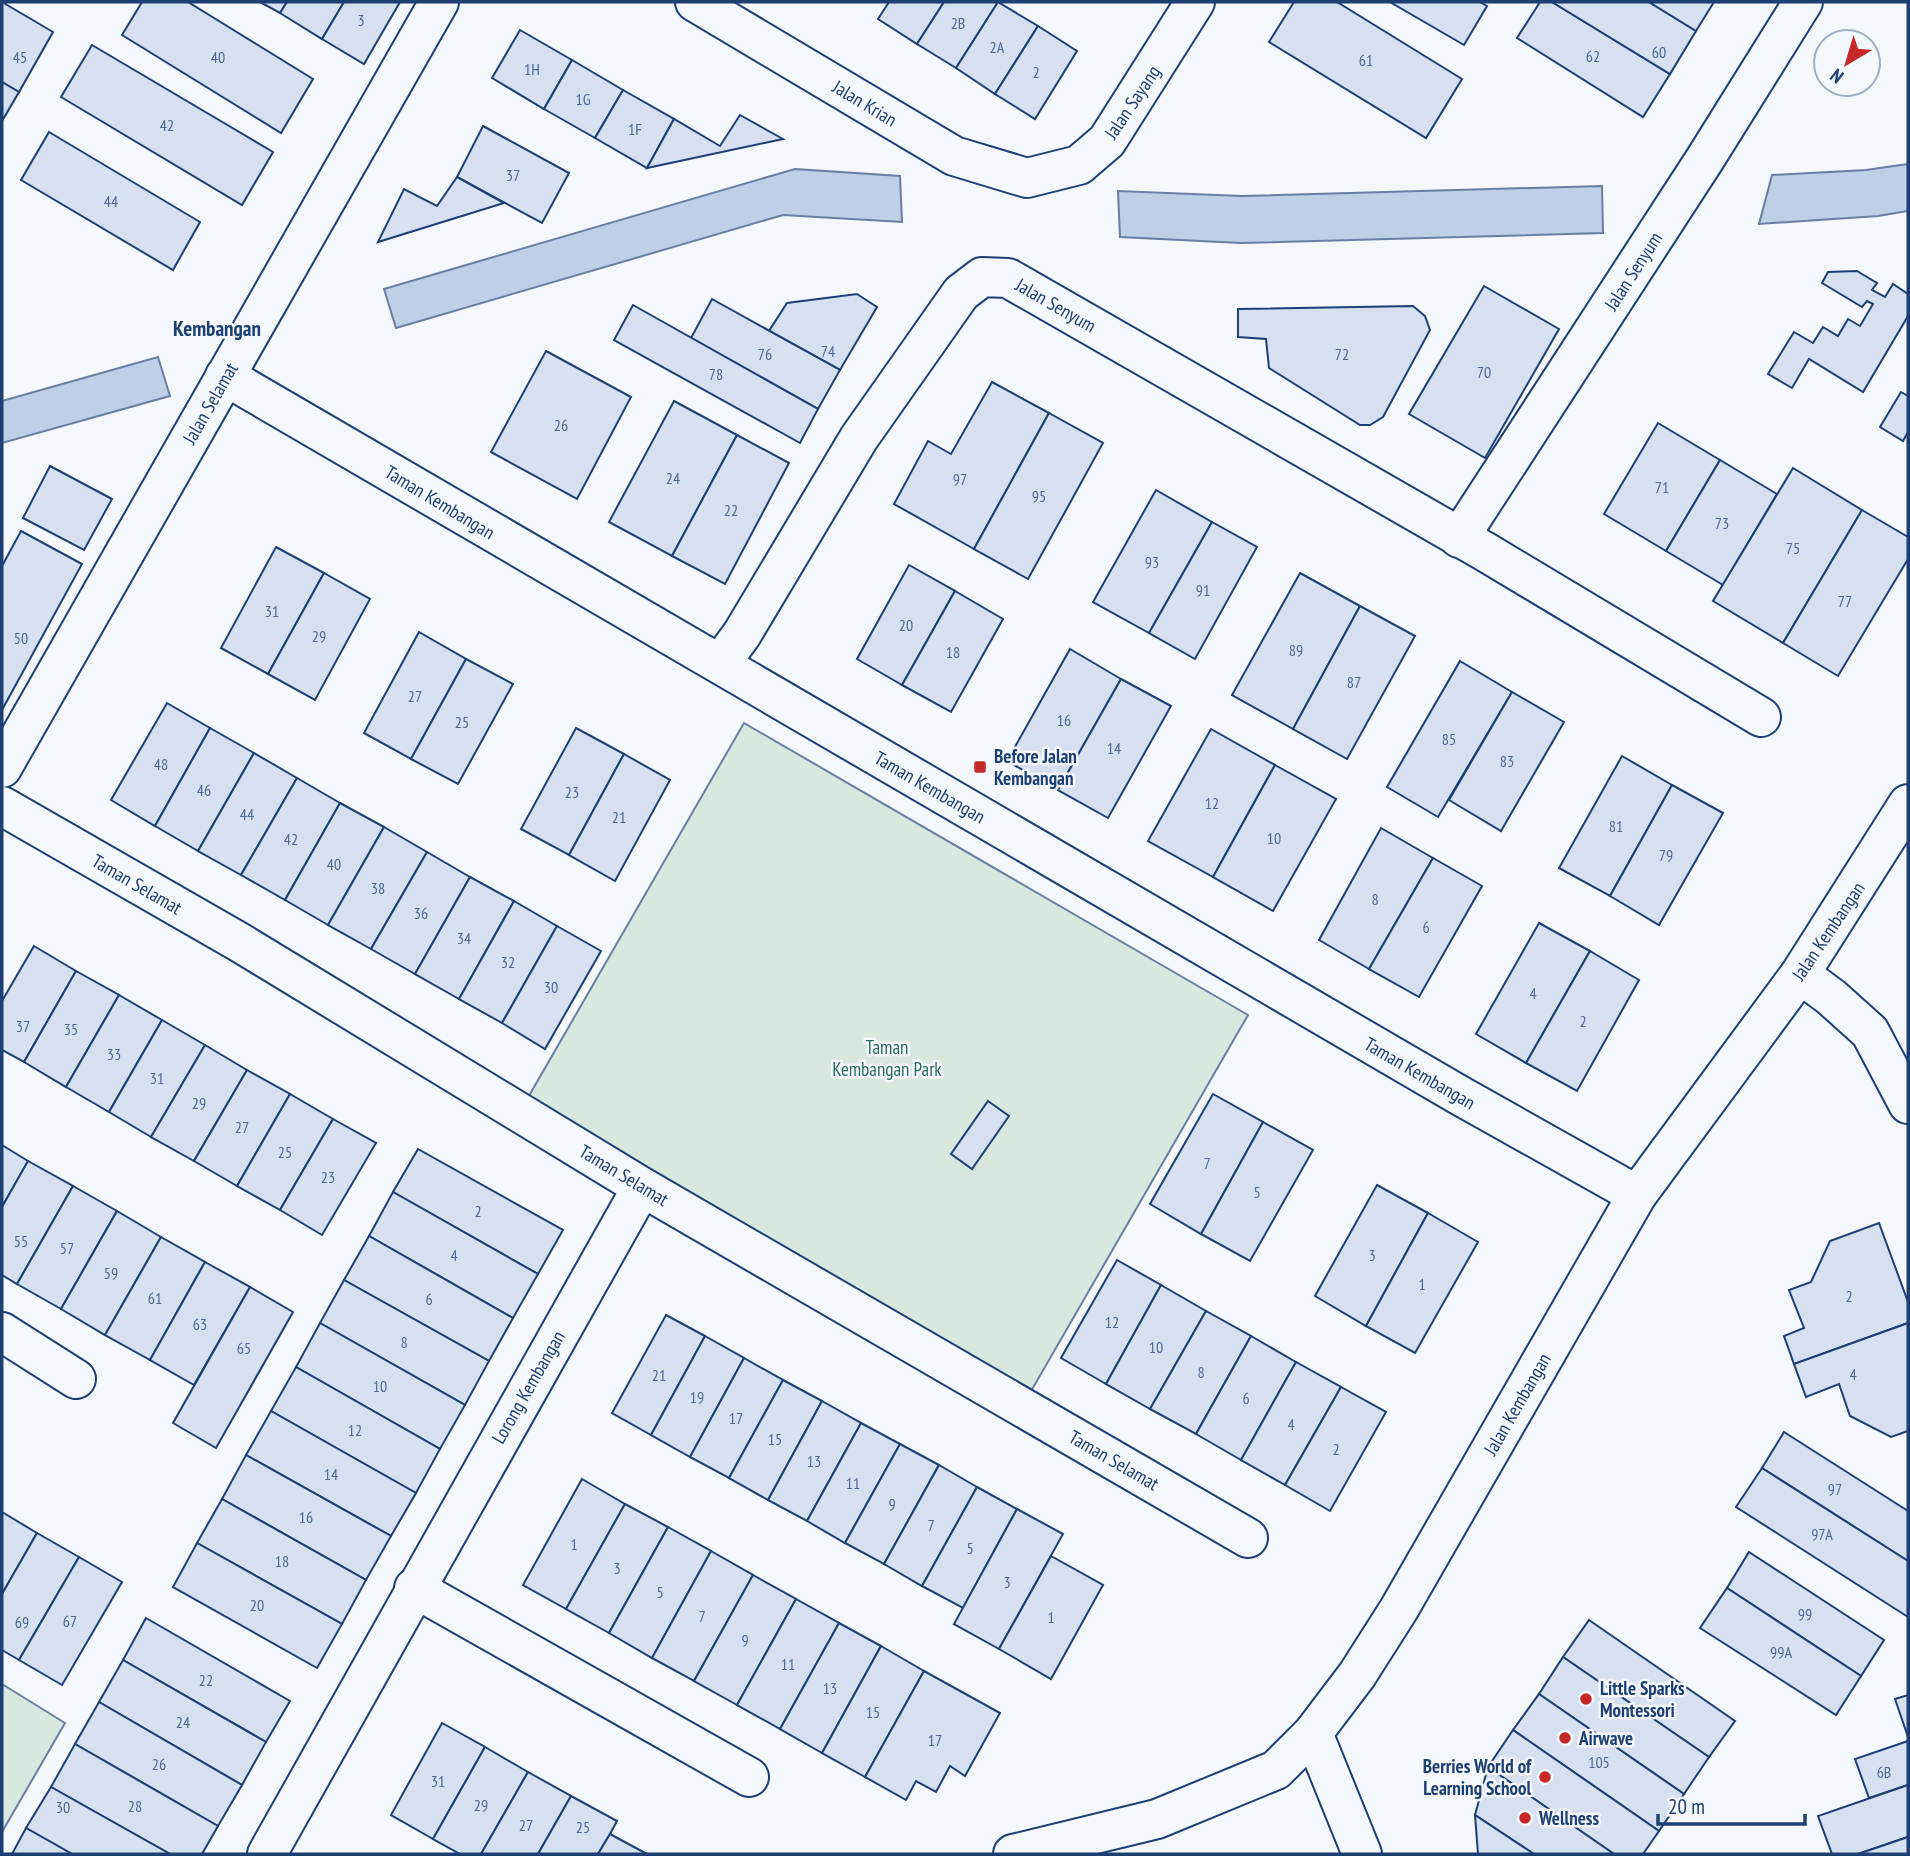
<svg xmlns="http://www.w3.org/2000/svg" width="1910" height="1856" font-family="'PT Sans Narrow',sans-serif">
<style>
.green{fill:#d7e8df;stroke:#687fa3;stroke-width:2}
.water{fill:#bed0e5;stroke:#687fa3;stroke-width:2}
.building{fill:#d5e0f0;stroke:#1d3f73;stroke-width:2}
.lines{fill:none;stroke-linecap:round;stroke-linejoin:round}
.minor-casing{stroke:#1d3f73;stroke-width:42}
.minor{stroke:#f4f7fb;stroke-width:38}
.poi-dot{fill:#c62828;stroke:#f4f7fb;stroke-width:2.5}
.labels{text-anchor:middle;stroke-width:5;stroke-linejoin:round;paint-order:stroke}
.number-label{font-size:16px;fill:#4b6792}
.street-label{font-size:19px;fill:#1d3f73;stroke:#f4f7fb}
.poi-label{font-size:19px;font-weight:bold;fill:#1d3f73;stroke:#f4f7fb;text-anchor:start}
.park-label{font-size:19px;fill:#2c6c60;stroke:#f4f7fb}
.neighbourhood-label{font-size:21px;font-weight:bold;fill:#1d3f73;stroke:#f4f7fb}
</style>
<rect width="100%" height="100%" fill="#f4f7fb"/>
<!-- green -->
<g class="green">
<polygon points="744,723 1248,1015 1030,1393 526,1101"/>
<polygon points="2,1684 65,1723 2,1832"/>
</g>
<!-- water -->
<g class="water">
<polygon points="1908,164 1908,211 1878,216 1759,224 1772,175 1866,170"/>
<polygon points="795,169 900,176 902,222 783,215 396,328 384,289"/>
<polygon points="1602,186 1603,233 1241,243 1120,237 1118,191 1242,196"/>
<polygon points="158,357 170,396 2,443 2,401"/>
</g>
<!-- building -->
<g class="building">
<polygon points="2,2 53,32 19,92 2,82"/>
<polygon points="142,2 188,2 313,79 281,133 122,35"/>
<polygon points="260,2 287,2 280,13"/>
<polygon points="287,2 344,2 322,39 280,13"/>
<polygon points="344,2 400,2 364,64 322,39"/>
<polygon points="889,2 944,2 917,44 878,19"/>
<polygon points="944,2 998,2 956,68 917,44"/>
<polygon points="998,2 1038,26 995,94 956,68"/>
<polygon points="1294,2 1337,2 1462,79 1426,138 1269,42"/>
<polygon points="1390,2 1480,2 1487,6 1464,45"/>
<polygon points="1540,2 1552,2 1670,74 1643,117 1517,38"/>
<polygon points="1552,2 1649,2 1696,31 1670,74"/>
<polygon points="1649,2 1714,2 1696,31"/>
<polygon points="1038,26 1077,51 1035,119 995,94"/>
<polygon points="520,30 572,60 544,109 492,78"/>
<polygon points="92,45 273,152 242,205 61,97"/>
<polygon points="572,60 623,90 595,138 544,109"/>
<polygon points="2,82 19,92 2,121"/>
<polygon points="623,90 674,119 647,168 595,138"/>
<polygon points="740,115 783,139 647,168 674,119 720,146"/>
<polygon points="483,126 569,173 542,223 457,177"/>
<polygon points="49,132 200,222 173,270 21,180"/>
<polygon points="457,177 504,203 378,242 404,189 437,206"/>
<polygon points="1857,271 1877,283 1872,290 1885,297 1893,284 1908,294 1908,316 1863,392 1809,359 1792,388 1768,374 1794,332 1813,343 1823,327 1838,336 1848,319 1860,326 1873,304 1867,301 1862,307 1822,283 1828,272"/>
<polygon points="1484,286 1559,329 1485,458 1409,414"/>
<polygon points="857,294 877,307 840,370 769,331 787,303"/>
<polygon points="712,299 840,370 818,409 691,338"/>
<polygon points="633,305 818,409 800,443 614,340"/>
<polygon points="1413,306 1425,316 1430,330 1383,417 1370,425 1360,425 1269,368 1266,339 1238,337 1238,309"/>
<polygon points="546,351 631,397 577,499 491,452"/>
<polygon points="992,382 1049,413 974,549 894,504 928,441 951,454"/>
<polygon points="1901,392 1908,396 1908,432 1903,441 1880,427"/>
<polygon points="674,401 737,435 672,556 609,522"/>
<polygon points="1049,413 1103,443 1028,579 974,549"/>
<polygon points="1658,423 1720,460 1666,551 1604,514"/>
<polygon points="737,435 789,463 725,584 672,556"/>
<polygon points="1720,460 1777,494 1723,585 1666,551"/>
<polygon points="50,466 112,499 84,550 23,518"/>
<polygon points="1793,468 1862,510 1783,643 1713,601"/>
<polygon points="1156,490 1212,522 1149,633 1093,602"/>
<polygon points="1862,510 1908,537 1908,559 1838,676 1783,643"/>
<polygon points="1212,522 1257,547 1195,659 1149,633"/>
<polygon points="21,531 82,564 2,710 2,566"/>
<polygon points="276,547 324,573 268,674 221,648"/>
<polygon points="909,565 955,591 902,685 857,659"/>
<polygon points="324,573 370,599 315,700 268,674"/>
<polygon points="1300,573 1360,606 1293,729 1232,695"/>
<polygon points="955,591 1003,619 951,712 902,685"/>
<polygon points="1360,606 1415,636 1347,759 1293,729"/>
<polygon points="419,632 466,659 411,759 364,733"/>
<polygon points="1070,649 1121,679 1058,790 1007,761"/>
<polygon points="466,659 513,684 458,784 411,759"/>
<polygon points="1460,661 1512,692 1438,817 1387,787"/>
<polygon points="1121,679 1171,706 1108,818 1058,790"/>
<polygon points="1512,692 1564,722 1501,831 1449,800"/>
<polygon points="167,703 210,728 155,826 111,800"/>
<polygon points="210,728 254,753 198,851 155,826"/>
<polygon points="576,728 624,754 569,855 521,829"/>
<polygon points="1211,729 1275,765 1213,877 1148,841"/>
<polygon points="254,753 297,778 241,875 198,851"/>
<polygon points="624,754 670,780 615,881 569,855"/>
<polygon points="1622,756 1672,785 1610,896 1559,868"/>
<polygon points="1275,765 1336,799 1273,911 1213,877"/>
<polygon points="297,778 340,803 285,900 241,875"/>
<polygon points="1672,785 1723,813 1659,925 1610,896"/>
<polygon points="340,803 384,827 328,925 285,900"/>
<polygon points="384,827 427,852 371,949 328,925"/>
<polygon points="1381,828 1433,858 1369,969 1319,940"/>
<polygon points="427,852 470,877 415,974 371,949"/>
<polygon points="1433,858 1482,886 1419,997 1369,969"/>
<polygon points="470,877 514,901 459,999 415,974"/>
<polygon points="514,901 557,926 502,1023 459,999"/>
<polygon points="1539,923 1590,951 1526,1063 1476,1034"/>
<polygon points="557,926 601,951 545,1049 502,1023"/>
<polygon points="34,946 76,971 24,1062 2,1050 2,1001"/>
<polygon points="1590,951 1639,980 1577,1091 1526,1063"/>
<polygon points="76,971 119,995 66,1087 24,1062"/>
<polygon points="119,995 162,1020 109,1112 66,1087"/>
<polygon points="162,1020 205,1045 151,1137 109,1112"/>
<polygon points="205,1045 247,1070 194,1161 151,1137"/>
<polygon points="247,1070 290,1094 237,1186 194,1161"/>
<polygon points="290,1094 333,1119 280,1210 237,1186"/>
<polygon points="1213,1094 1263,1122 1201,1234 1150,1204"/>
<polygon points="988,1101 1009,1116 972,1169 951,1154"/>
<polygon points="333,1119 376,1143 322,1235 280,1210"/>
<polygon points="1263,1122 1313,1150 1250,1261 1201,1234"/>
<polygon points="2,1145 28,1161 2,1207"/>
<polygon points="418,1149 563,1230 538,1274 393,1192"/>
<polygon points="28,1161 73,1186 17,1284 2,1275 2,1207"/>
<polygon points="1377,1185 1428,1213 1366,1326 1315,1296"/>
<polygon points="73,1186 117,1211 61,1309 17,1284"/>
<polygon points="393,1192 538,1274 513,1318 369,1236"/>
<polygon points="117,1211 161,1237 105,1335 61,1309"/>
<polygon points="1428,1213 1478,1242 1415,1353 1366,1326"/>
<polygon points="1879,1223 1908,1302 1908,1323 1794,1364 1784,1336 1804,1328 1789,1290 1811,1282 1830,1241"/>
<polygon points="369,1236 513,1318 489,1361 344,1280"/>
<polygon points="161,1237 205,1262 150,1360 105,1335"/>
<polygon points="1117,1260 1161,1285 1106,1384 1061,1358"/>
<polygon points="205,1262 250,1287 194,1385 150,1360"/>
<polygon points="344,1280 489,1361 465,1405 320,1323"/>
<polygon points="1161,1285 1206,1311 1150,1409 1106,1384"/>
<polygon points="250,1287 293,1312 216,1448 173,1423"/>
<polygon points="1206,1311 1251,1336 1196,1434 1150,1409"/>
<polygon points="666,1315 705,1336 651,1435 612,1413"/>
<polygon points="320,1323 465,1405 440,1449 296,1367"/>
<polygon points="1908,1323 1908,1431 1891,1437 1850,1416 1839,1384 1806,1397 1794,1364"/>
<polygon points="705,1336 744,1358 690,1457 651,1435"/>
<polygon points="1251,1336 1296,1362 1241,1460 1196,1434"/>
<polygon points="744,1358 783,1380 729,1478 690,1457"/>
<polygon points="1296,1362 1341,1387 1285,1485 1241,1460"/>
<polygon points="296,1367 440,1449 416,1493 271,1411"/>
<polygon points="783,1380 822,1401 768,1500 729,1478"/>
<polygon points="1341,1387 1386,1412 1330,1511 1285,1485"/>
<polygon points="822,1401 861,1423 807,1521 768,1500"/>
<polygon points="271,1411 416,1493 391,1536 246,1455"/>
<polygon points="861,1423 900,1444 845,1543 807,1521"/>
<polygon points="1784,1432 1908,1511 1908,1561 1762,1468"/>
<polygon points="900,1444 939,1465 884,1564 845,1543"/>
<polygon points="246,1455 391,1536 366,1580 222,1499"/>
<polygon points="939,1465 977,1487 922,1586 884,1564"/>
<polygon points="1762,1468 1908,1561 1908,1617 1736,1507"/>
<polygon points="582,1479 625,1504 566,1609 523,1585"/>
<polygon points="977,1487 1017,1509 963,1608 922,1586"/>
<polygon points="222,1499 366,1580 342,1624 197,1543"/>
<polygon points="625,1504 668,1527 609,1633 566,1609"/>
<polygon points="1017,1509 1063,1534 999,1649 954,1624"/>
<polygon points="2,1512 37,1533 2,1594"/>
<polygon points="668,1527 711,1551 652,1658 609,1633"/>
<polygon points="37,1533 79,1557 19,1660 2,1650 2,1594"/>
<polygon points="197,1543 342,1624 317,1668 173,1587"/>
<polygon points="711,1551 753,1575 694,1681 652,1658"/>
<polygon points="1749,1552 1884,1640 1861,1676 1727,1588"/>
<polygon points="1051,1556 1103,1585 1051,1679 999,1649"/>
<polygon points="79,1557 122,1582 62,1685 19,1660"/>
<polygon points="753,1575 796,1599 737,1705 694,1681"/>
<polygon points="1727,1588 1861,1676 1836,1715 1700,1628"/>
<polygon points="796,1599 839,1623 780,1729 737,1705"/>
<polygon points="146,1618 290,1701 266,1742 123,1660"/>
<polygon points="1589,1620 1735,1721 1709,1757 1563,1657"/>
<polygon points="839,1623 881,1646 822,1753 780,1729"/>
<polygon points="881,1646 924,1671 865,1777 822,1753"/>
<polygon points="1563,1657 1709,1757 1684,1794 1539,1694"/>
<polygon points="123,1660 266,1742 242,1785 99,1702"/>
<polygon points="924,1671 1000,1713 965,1776 950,1766 936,1792 916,1781 906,1800 865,1777"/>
<polygon points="1539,1694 1684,1794 1659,1831 1513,1730"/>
<polygon points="1908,1695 1908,1737 1895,1699"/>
<polygon points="99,1702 242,1785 218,1826 75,1744"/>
<polygon points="442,1723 485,1747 433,1839 391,1815"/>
<polygon points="1513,1730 1659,1831 1643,1854 1614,1854 1488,1767"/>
<polygon points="1908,1741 1908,1785 1869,1798 1855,1759"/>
<polygon points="75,1744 218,1826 202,1854 170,1854 51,1787"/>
<polygon points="485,1747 528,1772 481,1854 460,1854 433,1839"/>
<polygon points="1488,1767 1614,1854 1534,1854 1475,1815"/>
<polygon points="528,1772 571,1796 538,1854 481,1854"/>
<polygon points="1908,1785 1908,1837 1858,1854 1832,1854 1818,1816"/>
<polygon points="51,1787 170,1854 72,1854 26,1828"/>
<polygon points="571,1796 617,1821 610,1834 598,1854 538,1854"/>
<polygon points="1475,1815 1534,1854 1478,1854"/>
<polygon points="26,1828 72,1854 12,1854"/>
<polygon points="610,1834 647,1854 598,1854"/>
<polygon points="1908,1837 1908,1854 1858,1854"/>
</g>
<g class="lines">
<!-- minor casing -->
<g class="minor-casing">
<g id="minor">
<polyline points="695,2 954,156 1027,178 1079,165 1107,141 1195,2"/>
<polyline points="225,376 1459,1095 1637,1195"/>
<polyline points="1459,538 1705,159 1803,2"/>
<polyline points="720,664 742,634 859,438 961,293 982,277 1008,278 1484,551 1761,717"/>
<polyline points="2,768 439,2"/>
<polyline points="2,806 239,942 642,1187 1248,1538"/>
<polyline points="1800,974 1831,997 1870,1032 1908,1104"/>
<polyline points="2,1332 76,1379"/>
<polyline points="414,1588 749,1777"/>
<polyline points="1313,1733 1362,1854"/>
<polyline points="267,1854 642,1187"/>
<polyline points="1013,1854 1157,1819 1276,1770 1313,1733 1357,1675 1399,1609 1637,1195 1800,974 1908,804"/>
</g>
</g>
<!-- minor -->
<use href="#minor" class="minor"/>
</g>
<!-- markers -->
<g class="poi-dot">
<rect x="973" y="760" width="14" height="14" rx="3.5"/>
<circle cx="1586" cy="1699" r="7"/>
<circle cx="1565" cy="1738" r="7"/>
<circle cx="1545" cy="1777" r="7"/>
<circle cx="1525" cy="1818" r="7"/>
</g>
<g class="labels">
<!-- number labels -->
<g class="number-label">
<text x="361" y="26">3</text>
<text x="958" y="29">2B</text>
<text x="997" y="53">2A</text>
<text x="1659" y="58">60</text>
<text x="1593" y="62">62</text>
<text x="20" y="63">45</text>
<text x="218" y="63">40</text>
<text x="1366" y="66">61</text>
<text x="532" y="75">1H</text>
<text x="1036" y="78">2</text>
<text x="583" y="105">1G</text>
<text x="167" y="131">42</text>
<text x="635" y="135">1F</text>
<text x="513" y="181">37</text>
<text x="111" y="207">44</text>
<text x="828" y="357">74</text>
<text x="765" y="360">76</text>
<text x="1342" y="360">72</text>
<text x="1484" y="378">70</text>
<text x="716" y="380">78</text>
<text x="561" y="431">26</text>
<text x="673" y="484">24</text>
<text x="960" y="485">97</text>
<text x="1662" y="493">71</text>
<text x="1039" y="502">95</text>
<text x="731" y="516">22</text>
<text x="1722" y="529">73</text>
<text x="1793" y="554">75</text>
<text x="1152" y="568">93</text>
<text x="1203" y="596">91</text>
<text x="1845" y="607">77</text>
<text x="272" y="617">31</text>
<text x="906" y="631">20</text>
<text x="319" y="642">29</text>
<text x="21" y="644">50</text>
<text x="1296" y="656">89</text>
<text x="953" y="658">18</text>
<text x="1354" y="688">87</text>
<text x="415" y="702">27</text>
<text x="1064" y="726">16</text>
<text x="462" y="728">25</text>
<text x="1449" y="745">85</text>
<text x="1114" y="754">14</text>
<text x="1507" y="767">83</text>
<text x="161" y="770">48</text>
<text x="204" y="796">46</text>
<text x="572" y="798">23</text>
<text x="1212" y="809">12</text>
<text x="247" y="820">44</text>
<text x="619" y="823">21</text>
<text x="1616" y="832">81</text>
<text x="1274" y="844">10</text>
<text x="291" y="845">42</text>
<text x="1666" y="861">79</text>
<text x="334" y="870">40</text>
<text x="378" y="894">38</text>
<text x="1375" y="905">8</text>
<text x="421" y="919">36</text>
<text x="1426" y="933">6</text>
<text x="464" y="944">34</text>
<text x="508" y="968">32</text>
<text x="551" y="993">30</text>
<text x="1533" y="999">4</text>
<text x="1583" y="1027">2</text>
<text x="23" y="1032">37</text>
<text x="71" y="1035">35</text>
<text x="114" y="1060">33</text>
<text x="157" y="1084">31</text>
<text x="199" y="1109">29</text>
<text x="242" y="1133">27</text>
<text x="285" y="1158">25</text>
<text x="1207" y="1169">7</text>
<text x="328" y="1183">23</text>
<text x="1257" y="1198">5</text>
<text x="478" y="1217">2</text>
<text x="21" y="1247">55</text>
<text x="67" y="1254">57</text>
<text x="454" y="1261">4</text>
<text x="1372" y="1261">3</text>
<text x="111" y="1279">59</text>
<text x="1422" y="1290">1</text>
<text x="1849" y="1302">2</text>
<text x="155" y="1304">61</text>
<text x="429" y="1305">6</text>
<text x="1112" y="1328">12</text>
<text x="200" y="1330">63</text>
<text x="404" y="1348">8</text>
<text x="1156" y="1353">10</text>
<text x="244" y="1354">65</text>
<text x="1201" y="1378">8</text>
<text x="1853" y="1380">4</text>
<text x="659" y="1381">21</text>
<text x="380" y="1392">10</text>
<text x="697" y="1403">19</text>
<text x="1246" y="1404">6</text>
<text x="736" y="1424">17</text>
<text x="1291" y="1430">4</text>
<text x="355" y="1436">12</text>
<text x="775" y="1445">15</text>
<text x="1336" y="1455">2</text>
<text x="814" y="1467">13</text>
<text x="331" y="1480">14</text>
<text x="853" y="1489">11</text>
<text x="1835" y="1495">97</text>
<text x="892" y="1510">9</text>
<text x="306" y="1523">16</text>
<text x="931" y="1531">7</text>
<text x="1822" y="1540">97A</text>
<text x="574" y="1550">1</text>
<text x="970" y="1554">5</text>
<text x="282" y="1567">18</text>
<text x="617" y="1574">3</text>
<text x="1007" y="1588">3</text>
<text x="660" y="1598">5</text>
<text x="257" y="1611">20</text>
<text x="1805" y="1620">99</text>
<text x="702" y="1622">7</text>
<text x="1051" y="1623">1</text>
<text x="70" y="1627">67</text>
<text x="22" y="1628">69</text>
<text x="745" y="1646">9</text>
<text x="1781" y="1658">99A</text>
<text x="788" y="1670">11</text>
<text x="206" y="1686">22</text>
<text x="830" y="1694">13</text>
<text x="873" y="1718">15</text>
<text x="183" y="1728">24</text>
<text x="935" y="1746">17</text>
<text x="1599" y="1768">105</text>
<text x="159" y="1770">26</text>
<text x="1884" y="1778">6B</text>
<text x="438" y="1787">31</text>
<text x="481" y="1811">29</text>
<text x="135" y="1812">28</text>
<text x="63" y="1813">30</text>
<text x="526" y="1831">27</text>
<text x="583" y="1833">25</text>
</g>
<!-- street labels -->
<g class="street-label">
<text transform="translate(1132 102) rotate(-56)" y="7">Jalan Sayang</text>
<text transform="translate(865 103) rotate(31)" y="7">Jalan Krian</text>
<text transform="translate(1633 271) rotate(-57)" y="7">Jalan Senyum</text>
<text transform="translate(1056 305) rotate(30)" y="7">Jalan Senyum</text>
<text transform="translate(210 403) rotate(-60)" y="7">Jalan Selamat</text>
<text transform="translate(440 502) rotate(31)" y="7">Taman Kembangan</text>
<text transform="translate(930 787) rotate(30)" y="7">Taman Kembangan</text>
<text transform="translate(137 884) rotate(30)" y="7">Taman Selamat</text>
<text transform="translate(1828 931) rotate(-56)" y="7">Jalan Kembangan</text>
<text transform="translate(1420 1073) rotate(30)" y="7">Taman Kembangan</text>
<text transform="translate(624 1175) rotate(31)" y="7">Taman Selamat</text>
<text transform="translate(528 1387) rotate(-60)" y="7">Lorong Kembangan</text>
<text transform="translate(1517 1404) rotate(-60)" y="7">Jalan Kembangan</text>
<text transform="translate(1114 1460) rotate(30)" y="7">Taman Selamat</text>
</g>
<!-- poi labels -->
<g class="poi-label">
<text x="994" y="763">Before Jalan<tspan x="994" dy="22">Kembangan</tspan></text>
<text x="1600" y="1695">Little Sparks<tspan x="1600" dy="22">Montessori</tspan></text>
<text x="1579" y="1745">Airwave</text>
<text x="1531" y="1773" text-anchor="end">Berries World of<tspan x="1531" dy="22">Learning School</tspan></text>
<text x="1539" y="1825">Wellness</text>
</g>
<!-- park labels -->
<g class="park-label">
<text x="887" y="1054">Taman<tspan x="887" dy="22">Kembangan Park</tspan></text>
</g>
<!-- neighbourhood labels -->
<g class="neighbourhood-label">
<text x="217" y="336">Kembangan</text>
</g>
</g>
<!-- border -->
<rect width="1910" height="1856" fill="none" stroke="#1d3f73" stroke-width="7"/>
<!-- north arrow -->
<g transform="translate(1847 63) rotate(218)"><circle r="33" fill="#f4f7fb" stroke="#9eadc5" stroke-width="2"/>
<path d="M0-5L12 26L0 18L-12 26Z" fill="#c62828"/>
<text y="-10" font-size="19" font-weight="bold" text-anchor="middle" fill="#1d3f73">N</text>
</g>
<!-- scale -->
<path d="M1658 1814v10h147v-10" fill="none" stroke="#1d3f73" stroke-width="3.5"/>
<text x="1668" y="1814" font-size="21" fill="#1d3f73" stroke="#f4f7fb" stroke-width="5" paint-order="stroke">20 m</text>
</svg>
